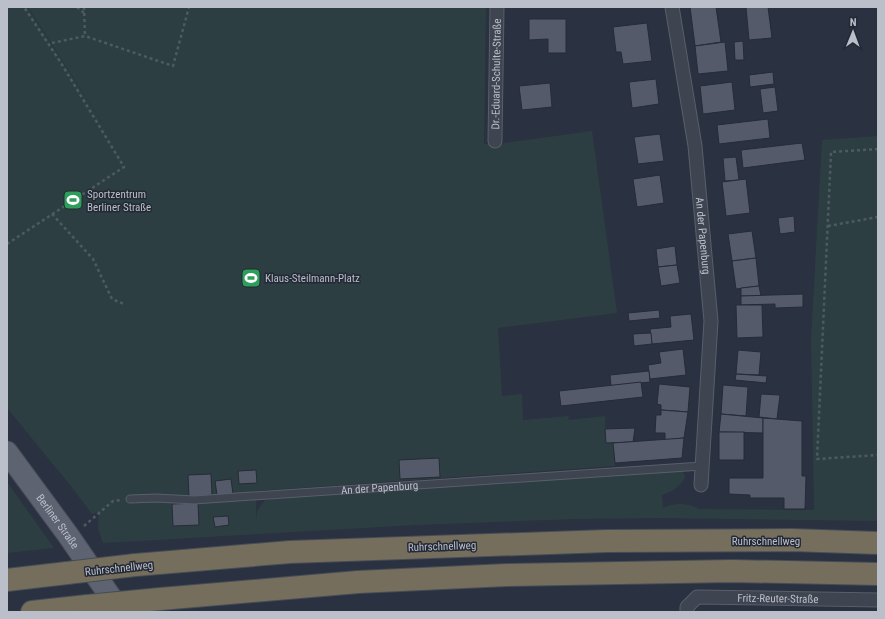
<svg xmlns="http://www.w3.org/2000/svg" width="885" height="619" font-family="'Roboto Condensed',sans-serif">
<style>
.green{fill:#2d3e42}
.building{fill:#545a6a;stroke:#252b37}
.lines{fill:none;stroke-linecap:round;stroke-linejoin:round}
.service-casing{stroke:#595f6a;stroke-width:9}
.minor-casing{stroke:#595f6a;stroke-width:15}
.primary-casing{stroke:#484d59;stroke-width:23}
.motorway-casing{stroke:#464c57;stroke-width:24}
.path{stroke:#4d5b60;stroke-width:2.5;stroke-dasharray:3 3;stroke-linecap:butt}
.service{stroke:#3e4450;stroke-width:7}
.minor{stroke:#3e4450;stroke-width:13}
.primary{stroke:#5d6370;stroke-width:21}
.motorway{stroke:#756e5c;stroke-width:22}
.motorway-bridge-casing{stroke:#464c57;stroke-width:24;stroke-linecap:butt}
.motorway-bridge{stroke:#756e5c;stroke-width:22}
.labels{text-anchor:middle;stroke-width:3;stroke-linejoin:round;paint-order:stroke}
.street-label{font-size:11px;fill:#bbbfca;stroke:#232935}
.poi-label{font-size:11px;fill:#bbbfca;stroke:#232935;text-anchor:start}
</style>
<rect width="100%" height="100%" fill="#2a3140"/>
<!-- green -->
<g class="green">
<path d="M 7,7 L 27,7 L 116,144 L 28,7 L 486,7 L 484,144 L 505,143 L 592,131 L 617,313 L 498,328 L 502,396 L 522,394 L 523,420 L 569,416 L 568,420 L 605,416 L 606,443 L 613,443 L 615,466 L 256,491 L 256,522 L 257,511 L 265,500 L 316,493 L 681,470 L 685,476 C 682,487 672,491 662,495 L 663,508 C 674,502 688,503 699,509 L 814,510 L 811,339 L 822,140 L 878,136 L 878,521 L 662,518 L 576,519 L 417,525 L 103,543 L 98,528 L 99,512 L 92,514 L 70,485 L 7,408 Z"/>
<polygon points="7,482 54,548 7,553"/>
</g>
<!-- building -->
<g class="building">
<polygon points="690,7 716,7 721,42 695,46"/>
<polygon points="746,7 768,7 772,38 749,40"/>
<polygon points="529,19 566,19 566,53 548,53 548,39 529,40"/>
<polygon points="647,23 652,61 623,64 621,52 616,52 613,27"/>
<polygon points="743,41 744,60 735,60 734,42"/>
<polygon points="725,42 728,71 698,74 695,46"/>
<polygon points="773,72 774,84 750,87 749,75"/>
<polygon points="656,79 659,104 632,108 629,82"/>
<polygon points="732,82 735,110 703,114 700,86"/>
<polygon points="550,83 552,107 522,110 519,86"/>
<polygon points="775,87 778,111 763,113 760,89"/>
<polygon points="768,119 770,138 719,144 717,125"/>
<polygon points="660,134 664,161 638,164 634,137"/>
<polygon points="802,143 805,160 743,168 741,150"/>
<polygon points="736,157 739,180 725,181 723,158"/>
<polygon points="660,175 664,203 637,207 633,179"/>
<polygon points="746,179 750,213 726,216 722,182"/>
<polygon points="794,216 795,232 780,234 778,218"/>
<polygon points="752,231 756,258 732,261 728,234"/>
<polygon points="675,246 677,265 658,267 656,249"/>
<polygon points="756,258 759,286 736,289 732,261"/>
<polygon points="677,265 680,283 661,286 658,267"/>
<polygon points="759,286 761,296 741,296 741,288"/>
<polygon points="803,294 803,307 775,308 775,304 741,305 741,296"/>
<polygon points="736,305 762,305 763,337 737,338"/>
<polygon points="659,310 660,318 629,321 628,313"/>
<polygon points="691,314 694,340 652,344 650,329 671,327 670,316"/>
<polygon points="651,333 652,344 634,346 633,334"/>
<polygon points="683,349 686,375 650,379 648,365 661,363 659,352"/>
<polygon points="738,350 761,352 759,375 736,374"/>
<polygon points="649,371 650,382 611,386 610,375"/>
<polygon points="736,374 767,376 766,383 735,380"/>
<polygon points="641,382 643,397 561,406 559,391"/>
<polygon points="659,384 690,387 688,412 661,410 661,405 657,404"/>
<polygon points="723,385 748,387 746,416 721,414"/>
<polygon points="761,394 780,395 777,419 759,417"/>
<polygon points="661,410 688,412 684,438 665,440 665,433 655,433 656,415 661,415"/>
<polygon points="721,414 763,418 763,433 719,432"/>
<polygon points="763,418 802,421 802,476 806,476 805,509 784,509 784,498 750,498 750,495 729,494 729,478 763,478"/>
<polygon points="635,428 633,442 606,443 605,429"/>
<rect x="719" y="432" width="25" height="28"/>
<polygon points="684,438 682,458 615,463 613,443"/>
<polygon points="439,458 440,477 400,479 399,460"/>
<polygon points="256,470 257,483 239,484 238,471"/>
<polygon points="211,474 212,495 189,497 188,475"/>
<polygon points="231,479 233,494 217,495 215,481"/>
<polygon points="198,503 199,525 173,526 172,504"/>
<polygon points="228,516 229,525 215,527 213,517"/>
</g>
<g class="lines">
<!-- service casing -->
<g class="service-casing">
<g id="service">
<path id="s1" d="M 130,499 L 156,498 L 194,500 L 702,466"/>
</g>
</g>
<!-- minor casing -->
<g class="minor-casing">
<g id="minor">
<path id="s2" d="M 672,7 L 695,146 L 711,321 L 701,485"/>
<path id="s3" d="M 495,141 L 497,7"/>
<path id="s4" d="M 687,612 L 687,607 L 697,597 L 878,600"/>
</g>
</g>
<!-- primary casing -->
<g class="primary-casing">
<g id="primary">
<path id="s5" d="M 7,452 L 68,535 L 121,612"/>
</g>
</g>
<!-- motorway casing -->
<g class="motorway-casing">
<g id="motorway">
<polyline points="135,565 290,552 607,541 792,540 878,543"/>
<polyline points="7,580 67,573"/>
<polyline points="160,599 358,582 507,575 732,571 878,574"/>
<polyline points="32,612 87,606"/>
</g>
</g>
<!-- path -->
<g class="path">
<polyline points="77,7 84,13"/>
<polyline points="84,7 85,36"/>
<polyline points="52,43 85,36 173,66 189,7"/>
<polyline points="878,149 831,152 817,459 878,455"/>
<polyline points="52,214 93,259 112,299 124,304"/>
<polyline points="828,226 878,217"/>
<polyline points="7,244 124,167 61,63 24,7"/>
<polyline points="84,526 113,501 121,500"/>
</g>
<!-- service -->
<use href="#service" class="service"/>
<!-- minor -->
<use href="#minor" class="minor"/>
<!-- primary -->
<use href="#primary" class="primary"/>
<!-- motorway -->
<use href="#motorway" class="motorway"/>
<!-- motorway-bridge casing -->
<g class="motorway-bridge-casing">
<g id="motorway-bridge">
<polyline points="67,573 135,565"/>
<polyline points="87,606 160,599"/>
</g>
</g>
<!-- motorway-bridge -->
<use href="#motorway-bridge" class="motorway-bridge"/>
</g>
<!-- icons -->
<defs>
<g id="stadium-square" transform="scale(1)"><rect x="-9" y="-9" width="18" height="18" rx="4" fill="#2e9e5b" stroke="#232935"/><path d="M0-5a6.5 5 0 1 0 0 10a6.5 5 0 1 0 0-10ZM-3.5-1.8h7v3.6h-7Z" fill="#fff"/></g>
</defs>
<g fill-rule="evenodd">
<use href="#stadium-square" x="73" y="200"/>
<use href="#stadium-square" x="251" y="278"/>
</g>
<g class="labels">
<!-- street labels -->
<g class="street-label">
<text dy="4" stroke="none"><textPath href="#s3" startOffset="67">Dr.-Eduard-Schulte-Straße</textPath></text>
<text dy="4" stroke="none"><textPath href="#s2" startOffset="231">An der Papenburg</textPath></text>
<text dy="4" stroke="none"><textPath href="#s1" startOffset="250">An der Papenburg</textPath></text>
<text dy="4" stroke="none"><textPath href="#s5" startOffset="86">Berliner Straße</textPath></text>
<text x="766" y="545">Ruhrschnellweg</text>
<text transform="translate(442 546) rotate(-2)" y="4">Ruhrschnellweg</text>
<text transform="translate(119 568) rotate(-6)" y="4">Ruhrschnellweg</text>
<text dy="4" stroke="none"><textPath href="#s4" startOffset="100">Fritz-Reuter-Straße</textPath></text>
</g>
<!-- poi labels -->
<g class="poi-label">
<text x="87" y="198">Sportzentrum<tspan x="87" dy="13">Berliner Straße</tspan></text>
<text x="265" y="282">Klaus-Steilmann-Platz</text>
</g>
</g>
<!-- border -->
<rect width="885" height="619" fill="none" stroke="#bbbfca" stroke-width="16"/>
<!-- north arrow -->
<g transform="translate(853 32) rotate(1)" stroke="#232935" stroke-width="3" paint-order="stroke">
<path d="M0-3L7 15L0 10L-7 15Z" fill="#bbbfca"/>
<text y="-6" font-size="11" font-weight="bold" text-anchor="middle" fill="#bbbfca">N</text>
</g>
</svg>
